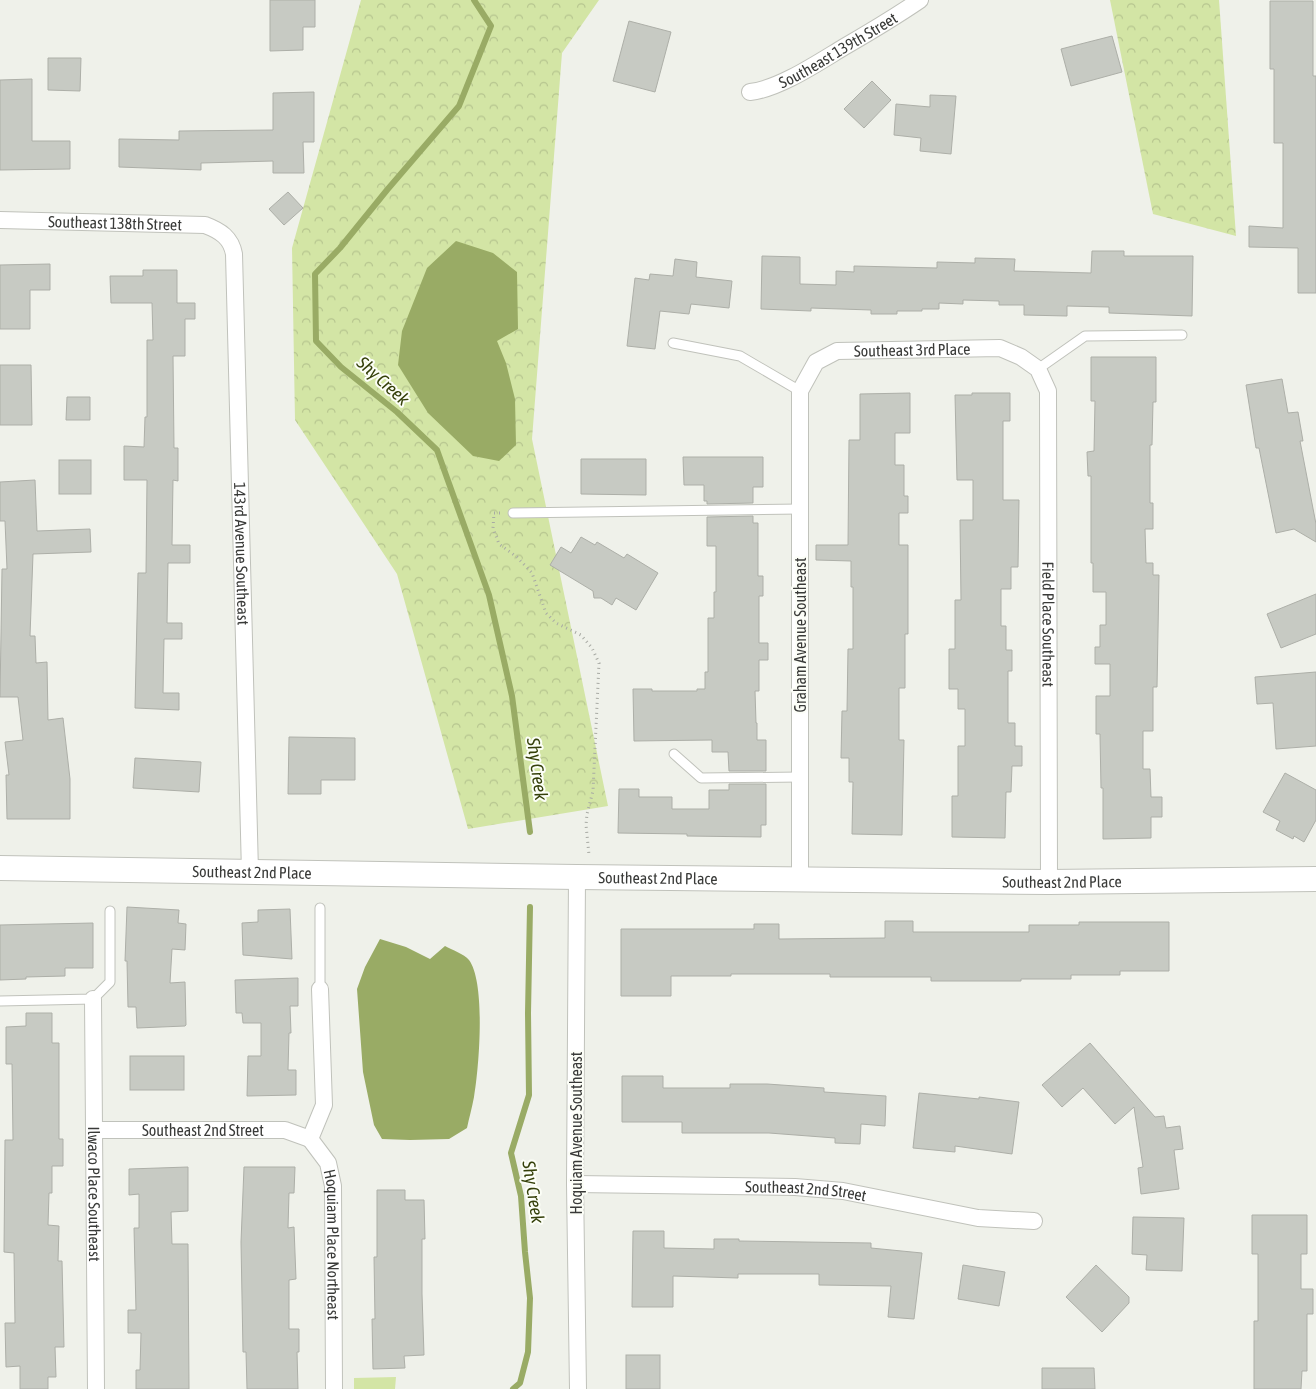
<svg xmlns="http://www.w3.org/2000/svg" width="1316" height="1389" font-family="'Asap Condensed',sans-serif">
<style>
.forest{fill:url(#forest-crowns)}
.green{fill:#d3e5a5}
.water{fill:#99ab65}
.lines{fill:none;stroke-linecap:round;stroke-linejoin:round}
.stream{stroke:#99ab65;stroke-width:6}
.building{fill:#c7cac3;stroke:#adafa8}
.lane-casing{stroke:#c0c2bb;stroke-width:11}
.street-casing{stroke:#c0c2bb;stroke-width:18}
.secondary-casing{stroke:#c0c2bb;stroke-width:26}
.path{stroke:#a8aaa4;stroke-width:3;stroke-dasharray:1 4;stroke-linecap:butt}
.lane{stroke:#fff;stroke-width:9}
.street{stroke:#fff;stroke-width:16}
.secondary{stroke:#fff;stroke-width:24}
.labels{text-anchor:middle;stroke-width:4;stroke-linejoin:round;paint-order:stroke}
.street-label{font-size:16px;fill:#393a38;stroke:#fcfef7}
.water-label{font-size:18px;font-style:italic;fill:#35400a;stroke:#fcfef7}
</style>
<defs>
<pattern id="forest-crowns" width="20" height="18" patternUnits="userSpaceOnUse" patternTransform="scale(1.25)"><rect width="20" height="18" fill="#d3e5a5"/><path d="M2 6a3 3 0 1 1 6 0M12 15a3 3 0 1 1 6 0" fill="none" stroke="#b6c58f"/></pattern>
</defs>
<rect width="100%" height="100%" fill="#eff1ea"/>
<!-- forest -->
<g class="forest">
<polygon points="361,0 599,0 562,53 532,439 608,806 468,829 397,574 295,420 292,248"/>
<polygon points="1110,0 1219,0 1236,236 1153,214"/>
</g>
<!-- green -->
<polygon class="green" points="396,1377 395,1389 354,1389 354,1378"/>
<!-- water -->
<g class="water">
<polygon points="456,241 493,253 517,272 518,329 497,341 506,363 515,399 516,445 499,461 473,456 428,413 398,365 402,331 427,268"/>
<path d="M 380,939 L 406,947 L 430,959 L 445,946 C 452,950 464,954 469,960 C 486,983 479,1068 474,1097 C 472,1108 469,1118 467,1128 L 449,1139 L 410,1140 L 382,1139 L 374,1125 L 363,1072 L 357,989 L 365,967 Z"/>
</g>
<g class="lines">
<!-- stream -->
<g class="stream">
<polyline points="474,0 491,26 459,106 387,190 340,248 315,274 316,341 341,367 397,412 437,450 489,595 512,696 530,832"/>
<polyline points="513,1389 520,1383 528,1352 530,1298 525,1252 521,1196 511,1153 529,1095 528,1013 530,907"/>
</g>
</g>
<!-- building -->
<g class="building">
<polygon points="270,0 315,0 315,27 303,27 303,50 270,51"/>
<polygon points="1270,1 1313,1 1313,76 1316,76 1316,293 1298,293 1298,248 1249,247 1249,226 1283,228 1283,143 1274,143 1274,69 1270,69"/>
<polygon points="629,21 671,32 655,92 613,81"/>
<polygon points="1112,36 1122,72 1071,86 1061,49"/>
<polygon points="48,58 81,58 80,91 48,90"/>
<polygon points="32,79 32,141 70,141 70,169 0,170 0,80"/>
<polygon points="872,81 891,100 864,128 844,109"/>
<polygon points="314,92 314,142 303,142 304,173 273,173 273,161 201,163 201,170 119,167 119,139 179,140 179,131 273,130 273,93"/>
<polygon points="930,95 956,96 951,154 920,151 921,138 894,135 896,104 930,107"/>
<polygon points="288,192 303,208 284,225 269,209"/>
<polygon points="1092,251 1124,251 1124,256 1193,256 1192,316 1109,313 1109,307 1067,306 1067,316 1024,315 1024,305 999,305 999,301 963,300 963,304 939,303 939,309 922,309 922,311 897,311 897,314 871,314 871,310 811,308 811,311 761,309 762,256 800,257 800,284 836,285 836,271 854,272 854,266 937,268 937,262 975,263 975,258 1015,259 1014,271 1091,273"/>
<polygon points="675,259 697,262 696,277 732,281 729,308 691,304 689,314 660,311 655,349 627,346 635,278 649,280 650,274 673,276"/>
<polygon points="50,264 50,290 30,290 30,329 0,329 0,265"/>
<polygon points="143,270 177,270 177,303 195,303 195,319 185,319 185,356 173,356 174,448 178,448 178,481 173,480 172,545 190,545 190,563 168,563 167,623 182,623 182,639 164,639 163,693 179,693 179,710 135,708 138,573 146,573 147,480 124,480 124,446 144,447 145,417 147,417 147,340 153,340 152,303 111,303 110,276 143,276"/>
<polygon points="1091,357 1156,357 1156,402 1153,402 1152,445 1150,445 1150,503 1153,503 1153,529 1145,529 1146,563 1153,563 1153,575 1159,575 1157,687 1153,687 1153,731 1143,731 1143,769 1150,769 1151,797 1162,797 1162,817 1151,817 1151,838 1103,839 1103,788 1101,788 1100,734 1096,734 1096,696 1110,696 1110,664 1095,664 1095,647 1100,647 1100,625 1106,625 1106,592 1093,592 1093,563 1091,563 1091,476 1088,476 1087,452 1094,451 1095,401 1091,401"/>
<polygon points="0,365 31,365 32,425 0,425"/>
<polygon points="1282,379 1288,413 1298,412 1303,441 1300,441 1316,524 1316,542 1294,529 1276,533 1259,448 1256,448 1246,385"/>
<polygon points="910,393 910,433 895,433 895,465 904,465 904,496 908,496 908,513 899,513 899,545 908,545 908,634 905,634 905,688 899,688 899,740 904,740 902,835 852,834 853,782 849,782 849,758 841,758 842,711 847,711 848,649 853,649 853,587 851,587 851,561 816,560 816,545 848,545 849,440 860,440 860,394"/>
<polygon points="972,393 1010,393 1010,421 1003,421 1003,500 1019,500 1018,567 1011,567 1011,589 1001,589 1001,626 1006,626 1006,650 1012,650 1012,671 1008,671 1008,723 1015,723 1015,746 1022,746 1022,766 1012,766 1011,792 1006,792 1005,838 952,837 952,796 958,796 958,746 965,746 965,709 958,709 958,689 949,689 949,649 955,649 955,600 961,600 960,520 973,520 973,480 957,480 955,395 972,395"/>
<polygon points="67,397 90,397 90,420 66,420"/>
<polygon points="683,457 763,457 763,487 753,487 753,503 707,504 707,501 704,501 704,485 684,485"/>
<polygon points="581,459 646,459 646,495 581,494"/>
<rect x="59" y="460" width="32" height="34"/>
<polygon points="35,480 37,531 90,529 91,552 33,554 30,636 35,636 36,663 47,662 48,720 63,718 70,779 70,819 7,819 6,775 9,775 5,742 23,740 18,697 0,697 2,569 7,569 5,521 0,521 0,482"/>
<polygon points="753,516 753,523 758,523 758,576 763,576 763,596 759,596 759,643 768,643 768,660 759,660 759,691 755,691 756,723 757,723 757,740 766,740 766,771 729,771 728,752 712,752 712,740 634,741 633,689 652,689 652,691 697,691 697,689 705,689 705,672 708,672 708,618 714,618 714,592 716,592 716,546 707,546 707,517"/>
<polygon points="581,537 595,545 597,542 624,558 627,554 658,573 636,610 616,598 612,605 601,598 594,598 593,591 550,565 561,547 571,553"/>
<polygon points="1316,594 1316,634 1281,648 1267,614"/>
<polygon points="1316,672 1316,746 1276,749 1273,703 1257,704 1255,677"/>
<polygon points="289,737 355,738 355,780 321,780 321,794 288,794"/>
<polygon points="135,758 201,762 199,792 133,788"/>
<polygon points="1285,773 1316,790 1316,820 1304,842 1294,836 1293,839 1276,830 1280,821 1263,812"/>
<polygon points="729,784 766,784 766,825 761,825 761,837 687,836 687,834 618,833 619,789 639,789 639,797 672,797 672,809 709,809 709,790 729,790"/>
<polygon points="127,907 179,910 178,923 186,924 185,950 172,949 170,983 185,982 186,1025 185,1026 137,1028 136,1007 128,1007 127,961 125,961"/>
<polygon points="290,909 292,959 243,955 242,923 258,922 258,910"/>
<polygon points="885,921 913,921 913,932 1029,932 1029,925 1079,925 1079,922 1169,922 1169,971 1120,971 1120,975 1071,975 1071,979 1021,979 1021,981 931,981 931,977 830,977 830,974 731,974 731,976 671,976 671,996 621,996 621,929 754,929 754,924 779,924 779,939 885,938"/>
<polygon points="93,923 93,968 65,968 65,976 26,977 26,979 0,980 0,925"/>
<polygon points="298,978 298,1006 290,1006 291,1033 289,1033 288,1070 296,1070 296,1095 247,1096 248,1056 261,1056 261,1023 243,1023 242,1013 236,1013 235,980"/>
<polygon points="26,1013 52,1013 52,1043 59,1043 59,1139 63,1139 63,1166 52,1166 52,1193 49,1193 48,1225 59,1226 58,1261 62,1261 64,1347 55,1347 56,1377 48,1377 48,1389 20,1389 20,1366 6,1367 5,1323 15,1323 14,1253 4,1252 5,1140 13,1140 12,1064 6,1064 6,1027 26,1026"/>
<polygon points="1090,1043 1155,1117 1164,1116 1166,1128 1180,1126 1183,1149 1174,1150 1179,1189 1141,1194 1138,1168 1143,1167 1134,1107 1115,1124 1083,1088 1062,1107 1042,1085"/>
<rect x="130" y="1056" width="54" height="34"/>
<polygon points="622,1076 663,1076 663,1088 730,1088 730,1084 767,1084 824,1088 824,1092 886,1096 885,1126 861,1124 860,1144 835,1143 835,1138 769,1133 682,1133 682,1122 622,1122"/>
<polygon points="919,1093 979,1099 979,1097 1019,1102 1012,1154 955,1146 955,1152 913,1148"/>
<polygon points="188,1167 188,1211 171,1212 172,1244 188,1244 189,1389 136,1389 136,1370 140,1370 141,1333 128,1333 128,1310 136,1310 134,1228 139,1228 139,1194 129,1195 129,1169"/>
<polygon points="244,1167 295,1167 294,1193 289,1193 288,1228 294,1227 296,1279 289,1280 289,1329 299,1329 299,1352 297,1352 298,1389 247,1389 246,1352 243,1352 241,1242"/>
<polygon points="377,1190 405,1190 405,1200 424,1200 425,1239 422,1239 422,1294 424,1355 404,1356 405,1368 373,1369 372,1319 375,1319 374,1257 377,1257"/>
<polygon points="1252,1215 1307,1215 1307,1254 1301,1254 1301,1289 1313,1289 1313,1314 1307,1314 1307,1371 1302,1371 1301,1389 1254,1389 1254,1321 1258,1321 1258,1254 1252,1254"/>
<polygon points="1133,1217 1184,1218 1182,1271 1146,1270 1147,1255 1132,1254"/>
<polygon points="633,1231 664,1231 664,1248 714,1249 714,1239 739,1239 739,1241 871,1243 871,1248 922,1253 914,1319 888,1317 891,1286 819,1285 819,1274 738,1274 738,1278 673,1276 673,1307 632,1307"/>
<polygon points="963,1265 1005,1272 999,1306 958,1299"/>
<polygon points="1096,1265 1129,1297 1129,1303 1102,1332 1066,1297"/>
<rect x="626" y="1355" width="34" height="34"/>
<polygon points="1042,1368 1094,1368 1095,1389 1042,1389"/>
</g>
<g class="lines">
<!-- lane casing -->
<g class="lane-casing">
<g id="lane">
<polyline points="673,343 740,356 800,391"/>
<polyline points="1038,369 1085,336 1182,335"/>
<polyline points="513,513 800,509"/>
<polyline points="674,754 701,778 800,777"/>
<polyline points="320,908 320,989"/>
<polyline points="0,1001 93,999 110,982 110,911"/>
</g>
</g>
<!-- street casing -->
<g class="street-casing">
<g id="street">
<path id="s1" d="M 750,92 C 779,89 819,62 844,47 C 870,32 895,17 920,0"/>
<path id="s2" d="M 0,220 L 205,225 C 221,231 231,238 234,254 L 250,872"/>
<polyline points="577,877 575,1184 578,1389"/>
<path id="s3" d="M 800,880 L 800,391 L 816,362 L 837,351 L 1000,348 L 1021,357 L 1038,369 L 1048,391 L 1049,882"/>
<path id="s4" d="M 320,989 L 324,1105 L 310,1139 L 328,1163 L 333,1186 L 334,1389"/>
<path id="s5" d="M 93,999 L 96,1389"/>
<path id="s6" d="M 95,1130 L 285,1130 L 310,1139"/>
<path id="s7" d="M 575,1184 L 795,1187 L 843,1191 L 978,1218 L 1034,1221"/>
</g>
</g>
<!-- secondary casing -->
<g class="secondary-casing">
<g id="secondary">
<path id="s8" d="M 0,868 L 577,877 L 1049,882 L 1316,879"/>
</g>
</g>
<!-- path -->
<polyline class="path" points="500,513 494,513 493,528 499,544 517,557 532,573 546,613 556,623 581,635 592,648 599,663 593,791 587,814 586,825 589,855"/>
<!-- lane -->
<use href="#lane" class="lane"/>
<!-- street -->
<use href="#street" class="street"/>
<!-- secondary -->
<use href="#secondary" class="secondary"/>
</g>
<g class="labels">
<!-- street labels -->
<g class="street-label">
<text dy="6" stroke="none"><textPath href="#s1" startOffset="98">Southeast 139th Street</textPath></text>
<text dy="6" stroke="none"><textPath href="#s2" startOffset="115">Southeast 138th Street</textPath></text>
<text dy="6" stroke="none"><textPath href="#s3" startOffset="621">Southeast 3rd Place</textPath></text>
<text dy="6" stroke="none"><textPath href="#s2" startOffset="548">143rd Avenue Southeast</textPath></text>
<text dy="6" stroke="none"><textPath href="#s3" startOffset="1010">Field Place Southeast</textPath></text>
<text transform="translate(800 635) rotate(-90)" y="6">Graham Avenue Southeast</text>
<text dy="6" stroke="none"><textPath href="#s8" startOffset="252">Southeast 2nd Place</textPath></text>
<text dy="6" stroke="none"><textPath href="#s8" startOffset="658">Southeast 2nd Place</textPath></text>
<text dy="6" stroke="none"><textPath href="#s8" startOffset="1062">Southeast 2nd Place</textPath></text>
<text dy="6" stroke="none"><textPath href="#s6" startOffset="108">Southeast 2nd Street</textPath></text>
<text transform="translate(576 1133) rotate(-90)" y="6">Hoquiam Avenue Southeast</text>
<text dy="6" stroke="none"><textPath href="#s7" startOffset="231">Southeast 2nd Street</textPath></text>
<text dy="6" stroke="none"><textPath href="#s5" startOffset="195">Ilwaco Place Southeast</textPath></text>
<text dy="6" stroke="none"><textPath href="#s4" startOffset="265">Hoquiam Place Northeast</textPath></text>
</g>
<!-- water labels -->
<g class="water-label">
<text transform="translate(383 381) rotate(42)" y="6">Shy Creek</text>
<text transform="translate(537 769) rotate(82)" y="6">Shy Creek</text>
<text transform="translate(533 1192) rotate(81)" y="6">Shy Creek</text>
</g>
</g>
</svg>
